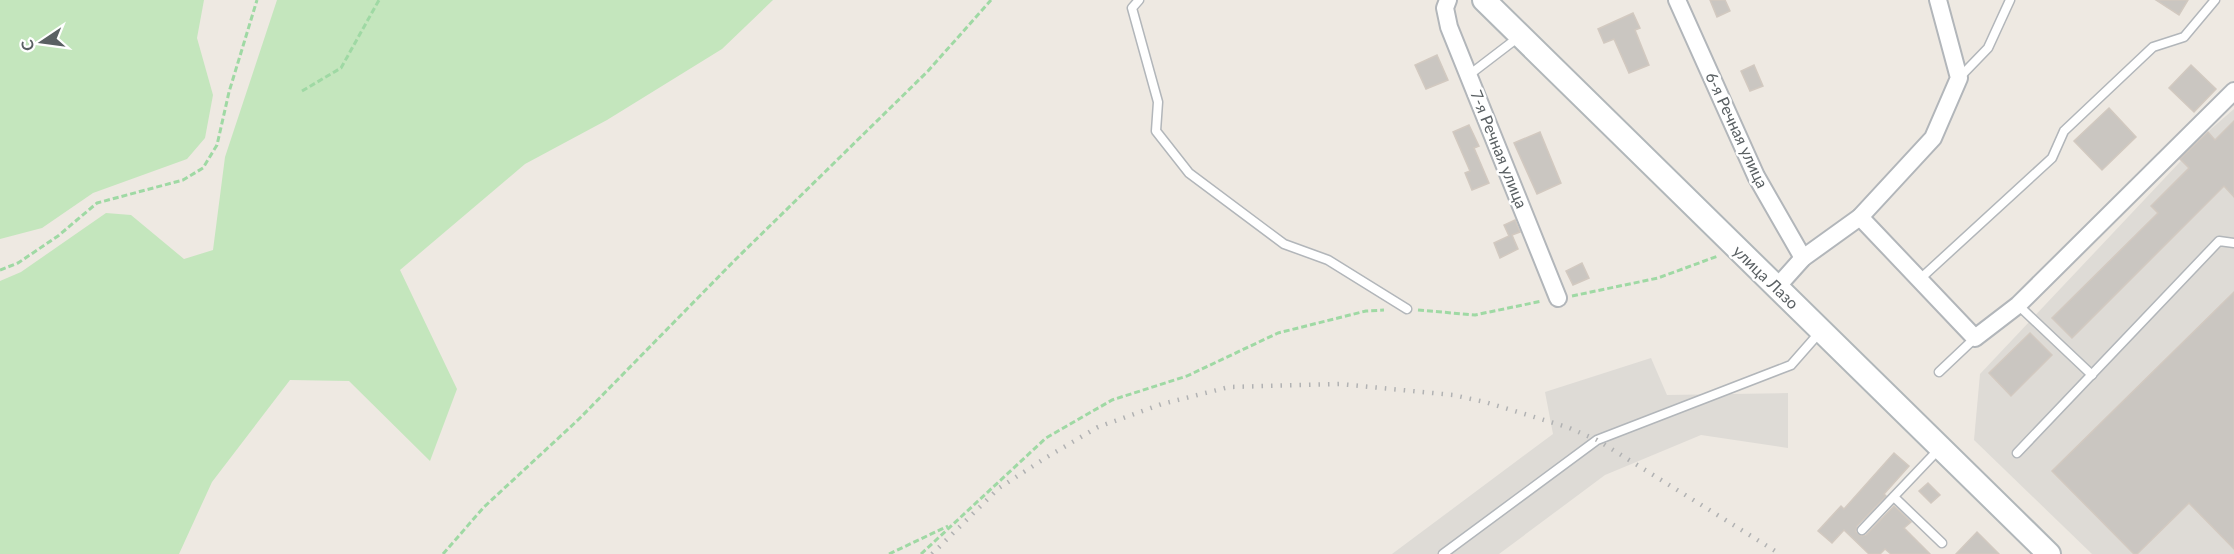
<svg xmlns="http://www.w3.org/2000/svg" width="2234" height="554" font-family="Lato,sans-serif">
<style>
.industrial{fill:#dedbd6}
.green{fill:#c4e6bd}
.building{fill:#cac6c1;stroke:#d2c9c0;stroke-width:1.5}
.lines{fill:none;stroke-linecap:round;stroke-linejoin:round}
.service-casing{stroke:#b2b6ba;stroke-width:11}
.minor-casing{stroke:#b2b6ba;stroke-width:20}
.secondary-casing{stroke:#b1b7ba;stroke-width:26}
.path{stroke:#9fd9a4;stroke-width:3;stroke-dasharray:6 3;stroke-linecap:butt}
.service{stroke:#fff;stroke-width:8}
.minor{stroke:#fff;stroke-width:16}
.secondary{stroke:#fff;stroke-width:22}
.rail{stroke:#b1b2b3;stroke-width:4.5;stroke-dasharray:1.5 8;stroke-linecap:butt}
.labels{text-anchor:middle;stroke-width:5;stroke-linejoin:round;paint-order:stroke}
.street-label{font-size:16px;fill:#5a6063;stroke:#fff}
</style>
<rect width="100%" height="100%" fill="#eee9e2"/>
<!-- industrial -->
<g class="industrial">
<polygon points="2234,109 2234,554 2092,554 1974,440 1980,374 2211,129"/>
<polygon points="1651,358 1667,395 1788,393 1788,448 1701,435 1605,475 1499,554 1392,554 1553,434 1545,392"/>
</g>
<!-- green -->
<g class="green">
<polygon points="0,0 204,0 197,38 213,95 205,138 187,159 93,193 42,228 0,239"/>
<polygon points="277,0 773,0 722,49 607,120 525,164 400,270 457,389 430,461 349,381 290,380 212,482 179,554 0,554 0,281 21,272 106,213 131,215 184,259 213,250 225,157"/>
</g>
<!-- building -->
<g class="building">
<polygon points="1710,0 1725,0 1730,11 1717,17"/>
<polygon points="2156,0 2188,0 2179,15"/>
<polygon points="1633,13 1640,28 1635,30 1649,65 1629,73 1614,39 1604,43 1598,29"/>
<polygon points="1437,55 1448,80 1426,89 1415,65"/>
<polygon points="1754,65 1763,86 1750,91 1741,71"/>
<polygon points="2191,65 2216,89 2194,112 2169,88"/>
<polygon points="2109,108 2136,137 2102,170 2074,141"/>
<polygon points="2234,121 2234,197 2224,186 2072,338 2052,318 2158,213 2151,206 2189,168 2180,159 2208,132 2215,140"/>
<polygon points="1469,125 1479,146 1474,148 1489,183 1472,190 1465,173 1470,171 1453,132"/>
<polygon points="1540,132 1561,183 1537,194 1514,143"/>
<polygon points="1515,220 1520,232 1512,235 1518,249 1500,258 1494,243 1509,236 1504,225"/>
<polygon points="1582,263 1589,278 1573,285 1566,271"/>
<polygon points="2234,292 2234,549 2189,503 2137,554 2134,554 2052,471"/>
<polygon points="2030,333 2052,355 2011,396 1989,373"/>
<polygon points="1894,453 1909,466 1884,494 1886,496 1857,526 1856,532 1861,536 1866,535 1894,506 1911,522 1904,528 1930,554 1891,554 1885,549 1880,554 1869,554 1844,530 1832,543 1818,531 1841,506 1844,509"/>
<polygon points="1928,483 1940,495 1931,503 1919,491"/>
<polygon points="1977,532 1999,554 1956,554"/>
</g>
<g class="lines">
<!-- service casing -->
<g class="service-casing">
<g id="service">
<polyline points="1139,0 1132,8 1158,102 1156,131 1189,173 1284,244 1328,260 1407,309"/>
<polyline points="1469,75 1520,36"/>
<polyline points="1959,78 1988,48 2010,0"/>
<polyline points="1920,279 2052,158 2064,131 2153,47 2184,37 2215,0"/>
<polyline points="2018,305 2092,375"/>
<polyline points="1939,372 1975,338"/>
<polyline points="2017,453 2219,241 2234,243"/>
<polyline points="1894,497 1942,543"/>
<polyline points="1862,530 1940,448"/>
<polyline points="1443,554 1597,440 1791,365 1820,332"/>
</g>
</g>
<!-- minor casing -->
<g class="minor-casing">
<g id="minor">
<polyline points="1448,0 1445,8 1449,27 1558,298"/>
<polyline points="1677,0 1756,176 1803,258"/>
<polyline points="1860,217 1975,338 2018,305 2234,91"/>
<polyline points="1777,287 1803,258 1860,217 1933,138 1959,78 1938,0"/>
</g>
</g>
<!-- secondary casing -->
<g class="secondary-casing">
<polyline id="secondary" points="1484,0 2049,554"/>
</g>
<!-- path -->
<g class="path">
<polyline points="302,91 341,68 379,0"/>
<polyline points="0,270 18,263 58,236 97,203 183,180 203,168 217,145 229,92 257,0"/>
<polyline points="1572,296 1658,278 1718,256"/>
<polyline points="1418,310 1475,315 1542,301"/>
<polyline points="443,554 484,507 579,419 735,260 928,71 991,0"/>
<polyline points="889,554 948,526"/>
<polyline points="921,554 1046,438 1112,400 1187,376 1278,333 1366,311 1384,310"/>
</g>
<!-- service -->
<use href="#service" class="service"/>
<!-- minor -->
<use href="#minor" class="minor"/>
<!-- secondary -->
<use href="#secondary" class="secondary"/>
<!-- rail -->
<polyline class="rail" points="932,554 999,488 1047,457 1098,427 1162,404 1229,387 1340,384 1453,395 1485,402 1567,427 1597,440 1780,554"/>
</g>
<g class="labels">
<!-- street labels -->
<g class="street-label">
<text transform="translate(1737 130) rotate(65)" y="6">6-я Речная улица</text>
<text transform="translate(1499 149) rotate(68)" y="6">7-я Речная улица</text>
<text transform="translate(1766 277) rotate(44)" y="6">улица Лазо</text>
</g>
</g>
<!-- north arrow -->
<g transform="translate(42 42) rotate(257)" stroke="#ffffff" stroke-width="4.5" paint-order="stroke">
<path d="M0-4.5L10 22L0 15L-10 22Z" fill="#5a6063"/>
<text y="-9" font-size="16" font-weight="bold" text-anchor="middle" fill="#5a6063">С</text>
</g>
</svg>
